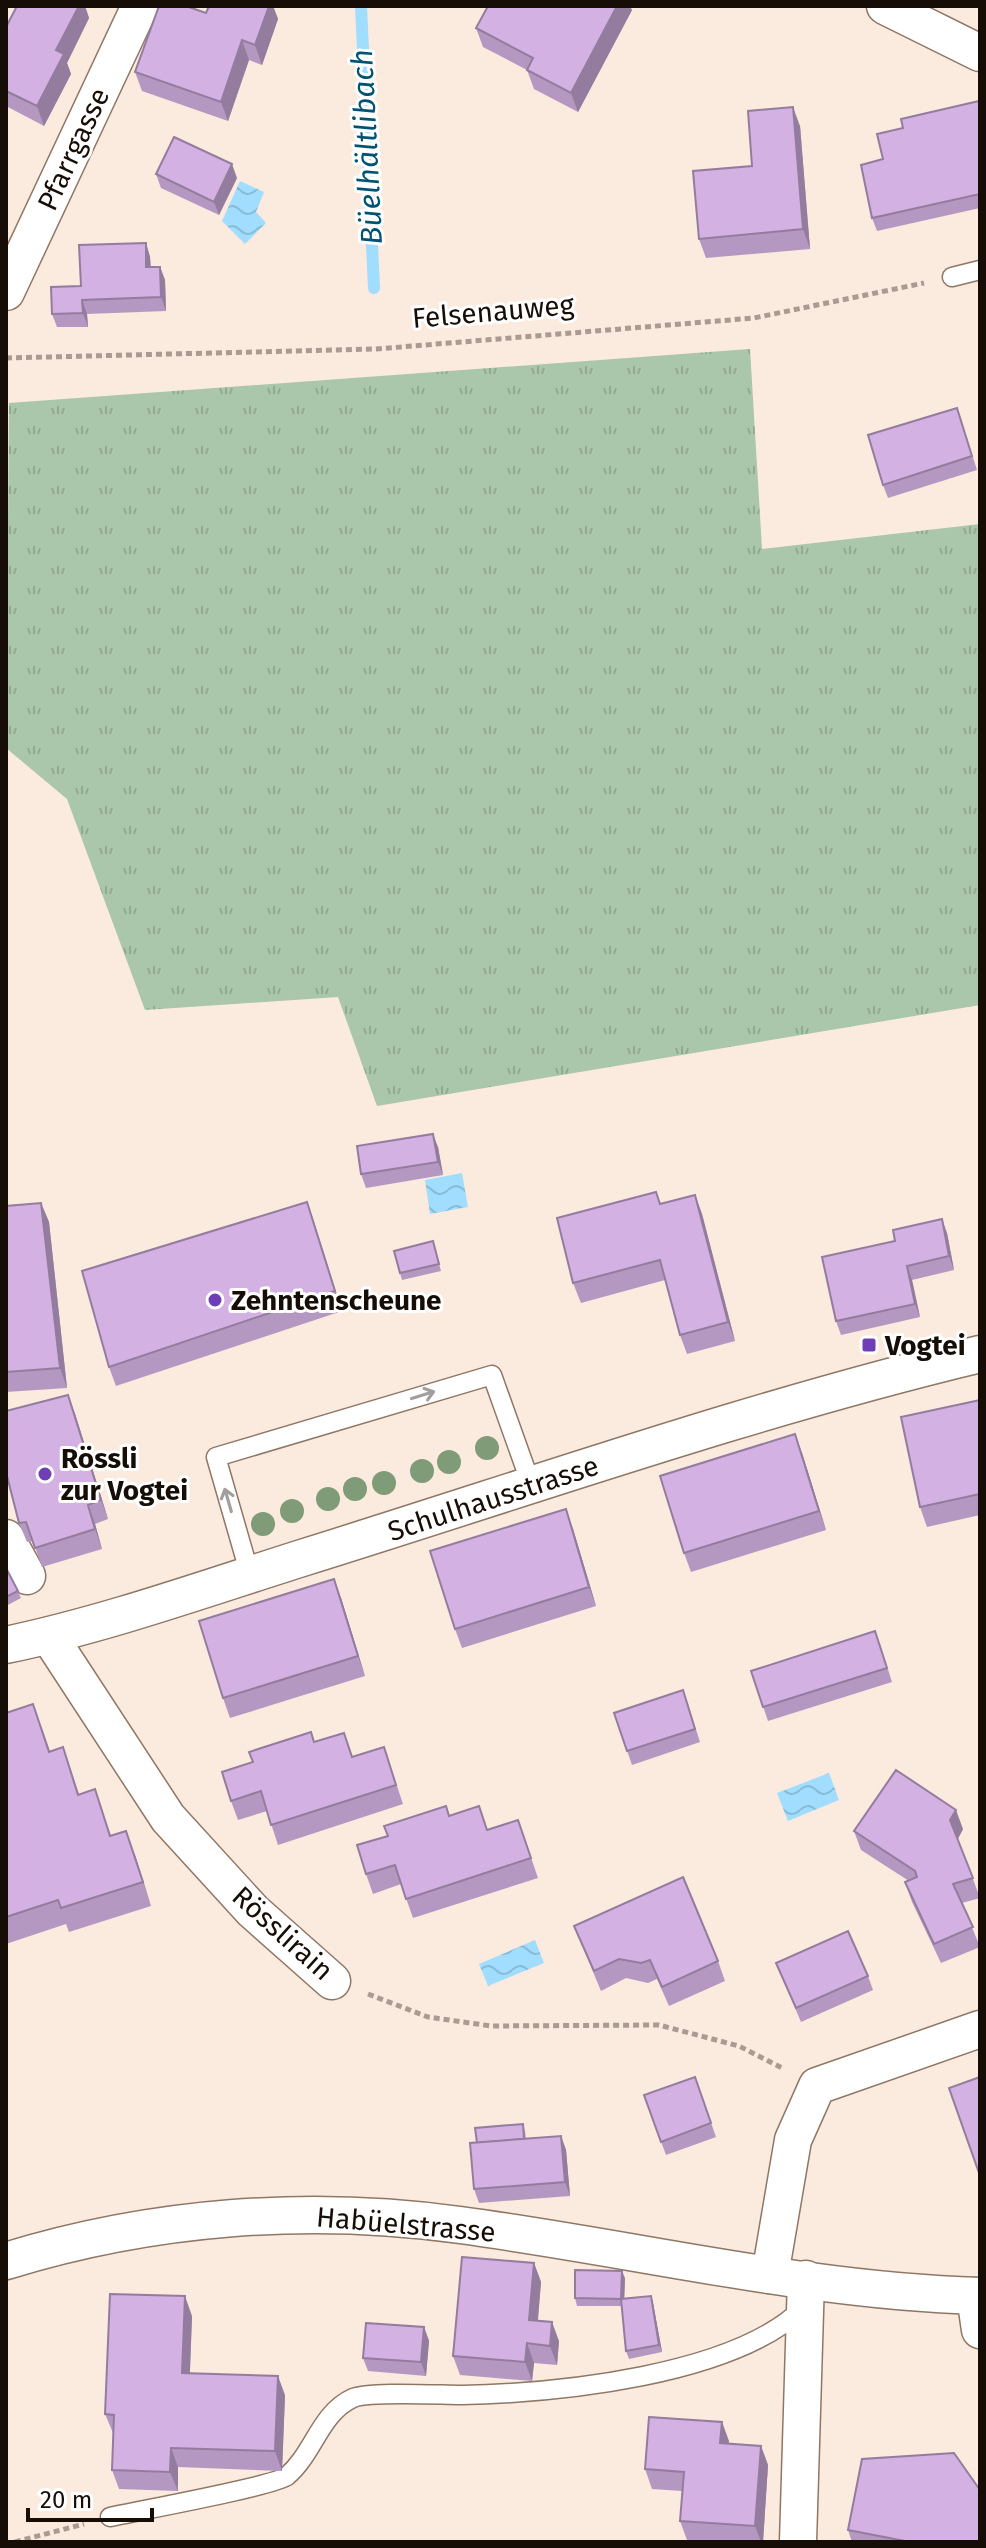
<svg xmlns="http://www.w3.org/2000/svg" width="986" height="2548" font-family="'Fira Sans',sans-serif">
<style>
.grass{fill:url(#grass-tufts)}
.water{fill:url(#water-waves)}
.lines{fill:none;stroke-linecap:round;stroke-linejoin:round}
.stream{stroke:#a0ddfe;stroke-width:12}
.lane-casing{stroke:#8f7766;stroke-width:21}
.street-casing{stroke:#8f7766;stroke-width:39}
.path{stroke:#a99b91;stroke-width:5;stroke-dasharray:6 4;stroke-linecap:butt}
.lane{stroke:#fff;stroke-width:18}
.street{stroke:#fff;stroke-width:36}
.tree{fill:#809b78}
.wall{fill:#b598c2}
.shaded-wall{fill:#947c9e}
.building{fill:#d3b1e2;stroke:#947c9e;stroke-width:2}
.oneway{stroke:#a29e9c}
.poi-dot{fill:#6f3eb5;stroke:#fff;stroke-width:3}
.labels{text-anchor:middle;stroke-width:6;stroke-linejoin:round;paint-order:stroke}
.street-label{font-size:28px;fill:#160d07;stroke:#fff}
.poi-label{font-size:28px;font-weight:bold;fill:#160d07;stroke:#fff;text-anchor:start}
.water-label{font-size:30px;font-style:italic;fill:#005272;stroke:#fff}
</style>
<defs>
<pattern id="grass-tufts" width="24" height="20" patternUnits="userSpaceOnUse" patternTransform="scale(2)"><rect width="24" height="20" fill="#aac6ab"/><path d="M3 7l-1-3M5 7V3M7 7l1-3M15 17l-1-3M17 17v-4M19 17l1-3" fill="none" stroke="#92a992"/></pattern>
<pattern id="water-waves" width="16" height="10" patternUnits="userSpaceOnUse" patternTransform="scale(2)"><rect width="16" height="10" fill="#a0ddfe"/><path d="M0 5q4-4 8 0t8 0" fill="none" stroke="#89bcd8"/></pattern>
</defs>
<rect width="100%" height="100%" fill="#fbeade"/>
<!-- grass -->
<polygon class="grass" points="750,349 762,549 980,524 980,1005 377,1106 338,997 145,1010 67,799 6,748 9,403"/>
<!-- water -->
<g class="water">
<polygon points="240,181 264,192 256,212 266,223 245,244 222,221"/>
<polygon points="462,1173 468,1207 430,1214 425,1180"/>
<polygon points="829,1773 839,1800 788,1821 777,1793"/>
<polygon points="535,1940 544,1963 488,1986 479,1964"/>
</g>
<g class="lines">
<!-- stream -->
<polyline class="stream" points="361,6 374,288"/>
<!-- lane casing -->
<g class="lane-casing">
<g id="lane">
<polyline points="952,277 980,270"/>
<polyline points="250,1575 216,1457 492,1375 532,1487"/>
<path d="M 110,2517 C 137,2511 274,2486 287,2476 C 314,2453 320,2413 353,2398 C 369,2391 440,2395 462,2395 C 557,2393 733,2376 803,2308"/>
</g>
</g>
<!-- street casing -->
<g class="street-casing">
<g id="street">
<polyline points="885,6 980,53"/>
<polyline points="6,292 140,6"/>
<polyline points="6,1538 27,1576"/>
<polyline points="49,1636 168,1818 253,1911 332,1981"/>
<path d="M 6,1645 C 106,1624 204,1589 302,1558 C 527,1488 751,1409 980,1354"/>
<path d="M 6,2261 C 152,2216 308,2204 460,2225 C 633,2248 805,2291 980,2296"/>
<polyline points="770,2275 793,2140 817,2086 980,2029"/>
<polyline points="975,2296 980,2330"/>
<polyline points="798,2542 806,2279"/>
</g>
</g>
<!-- path -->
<g class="path">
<polyline points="6,358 376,349 754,318 924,283"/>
<polyline points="368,1994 428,2017 491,2026 659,2025 739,2046 784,2069"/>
<polyline points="15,2542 84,2524"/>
</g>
<!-- lane -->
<use href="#lane" class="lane"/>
<!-- street -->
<use href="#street" class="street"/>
</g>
<!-- trees -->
<g class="tree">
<circle cx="487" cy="1448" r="12"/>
<circle cx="449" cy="1462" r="12"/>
<circle cx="422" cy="1471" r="12"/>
<circle cx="384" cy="1483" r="12"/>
<circle cx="355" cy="1489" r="12"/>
<circle cx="328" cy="1499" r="12"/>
<circle cx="292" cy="1511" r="12"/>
<circle cx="263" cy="1524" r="12"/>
</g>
<!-- wall -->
<g class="wall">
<polygon points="17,6 85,6 89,18 67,63 71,74 44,126 6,106 6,27"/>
<polygon points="209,6 273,6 278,19 262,65 249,60 228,121 142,91 135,72 206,13"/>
<polygon points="632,10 578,112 534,89 527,70 483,47 476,28"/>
<polygon points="980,104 980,208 877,231 872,218 883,159"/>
<polygon points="800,126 810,249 706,258 699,239 752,166"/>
<polygon points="156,174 237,178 219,215 161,188"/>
<polygon points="146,243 150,257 151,267 160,267 165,280 166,311 87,314 88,327 57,327 52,314"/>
<polygon points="957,408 977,470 888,498 883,485"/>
<polygon points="438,1147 443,1175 366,1188 361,1174"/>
<polygon points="695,1195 702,1214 735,1341 687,1354 680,1335 665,1280 581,1303 573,1283 661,1204"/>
<polygon points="307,1202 342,1311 116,1386 109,1367"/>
<polygon points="41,1203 49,1222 67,1388 6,1392 6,1206"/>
<polygon points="947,1233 954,1270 912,1280 920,1317 841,1335 836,1321"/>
<polygon points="433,1241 441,1271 402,1280 400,1273"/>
<polygon points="980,1400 980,1515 927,1527 920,1507"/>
<polygon points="75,1414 108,1519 95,1524 102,1549 42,1567 33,1541 27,1542 19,1523"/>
<polygon points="802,1453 826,1530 691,1572 684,1553"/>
<polygon points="573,1529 596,1606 462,1648 455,1629"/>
<polygon points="6,1568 21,1598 6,1606"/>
<polygon points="341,1598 365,1676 230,1718 223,1698"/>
<polygon points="880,1644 892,1682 768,1721 751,1671"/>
<polygon points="688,1704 700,1742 632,1765 614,1713"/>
<polygon points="6,1713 42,1728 50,1751 63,1747 79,1794 95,1789 111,1836 135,1855 151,1906 69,1932 66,1924 6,1944"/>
<polygon points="315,1742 353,1757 384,1747 403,1804 278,1845 267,1811 238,1820 231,1801"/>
<polygon points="449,1816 487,1830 525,1840 538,1878 413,1918 401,1884 373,1894 366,1874"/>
<polygon points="963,1829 958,1839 980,1898 962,1903 980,1947 941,1963 912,1902 905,1882 909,1881 861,1850 854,1831"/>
<polygon points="574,1926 718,1961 725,1981 669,2006 657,1979 648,1983 626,1978 601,1991"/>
<polygon points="776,1963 868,1976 873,1990 801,2022"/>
<polygon points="695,2077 716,2137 666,2155 644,2095"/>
<polygon points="523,2124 525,2131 526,2139 561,2136 566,2150 570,2196 479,2203 474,2189 477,2143"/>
<polygon points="534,2263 541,2282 538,2321 559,2341 557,2365 534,2363 532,2381 460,2375 453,2356"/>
<polygon points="625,2278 624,2299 651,2296 653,2303 662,2352 629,2359 626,2351 622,2306 577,2306 575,2298"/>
<polygon points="192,2316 190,2373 285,2395 282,2471 178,2467 178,2491 119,2489 112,2470 113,2433 105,2414"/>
<polygon points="424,2327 429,2341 426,2376 368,2371 363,2358"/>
<polygon points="722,2422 729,2444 761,2446 768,2465 763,2542 716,2542 687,2540 680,2521 682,2491 652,2489 645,2469"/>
<polygon points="848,2530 980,2542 852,2542"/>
</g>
<!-- shaded-wall -->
<g class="shaded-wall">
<polygon points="79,6 85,6 89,18 67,63 71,74 44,126 37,106 56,50"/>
<polygon points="269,6 273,6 278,19 262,65 255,45"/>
<polygon points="617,6 630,6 632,10 578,112 571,93"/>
<polygon points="242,40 249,60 228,121 221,102"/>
<polygon points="793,107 800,126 810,249 803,229"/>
<polygon points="232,164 237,178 219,215 214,202"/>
<polygon points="146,243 150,257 151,281 146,267"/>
<polygon points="160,267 165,280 166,311 161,297"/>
<polygon points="82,300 87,314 88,327 83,313"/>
<polygon points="433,1134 438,1147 443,1175 438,1162"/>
<polygon points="695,1195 702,1214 735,1341 728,1322"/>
<polygon points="307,1202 314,1222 342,1311 335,1291"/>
<polygon points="41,1203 49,1222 67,1388 60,1368"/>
<polygon points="942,1219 947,1233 954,1270 949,1256"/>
<polygon points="907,1266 912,1280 920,1317 915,1304"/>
<polygon points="68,1395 75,1414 108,1519 101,1500"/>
<polygon points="795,1434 802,1453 826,1530 819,1511"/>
<polygon points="88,1505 95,1524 102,1549 95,1529"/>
<polygon points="566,1509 573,1529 596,1606 589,1587"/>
<polygon points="334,1579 341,1598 365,1676 358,1656"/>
<polygon points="956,1810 963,1829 957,1840 950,1820"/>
<polygon points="126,1831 135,1855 151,1906"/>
<polygon points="561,2136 566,2150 570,2196 565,2182"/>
<polygon points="534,2263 541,2282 536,2339 529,2320"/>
<polygon points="622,2271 625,2278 624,2306 621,2299"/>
<polygon points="185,2296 192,2316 189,2392 182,2373"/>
<polygon points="651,2296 653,2303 662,2352 659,2345"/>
<polygon points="552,2322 559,2341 557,2365 550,2346"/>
<polygon points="424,2327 429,2341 426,2376 421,2362"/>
<polygon points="527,2343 534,2363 532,2381 525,2362"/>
<polygon points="278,2376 285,2395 282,2471 275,2451"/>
<polygon points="722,2422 729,2441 727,2462 720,2443"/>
<polygon points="761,2446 768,2465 763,2542 761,2542 755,2526"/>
<polygon points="171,2448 178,2467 178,2491 170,2472"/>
</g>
<!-- building -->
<g class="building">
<polygon points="17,6 79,6 56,50 64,54 37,106 6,91 6,27"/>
<polygon points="159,6 186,6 206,13 209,6 269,6 255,45 242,40 221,102 135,72"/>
<polygon points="488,6 617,6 571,93 527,70 533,58 476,28"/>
<polygon points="979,101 980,106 980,194 872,218 861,165 883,159 877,134 903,128 901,119"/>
<polygon points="793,107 803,229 699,239 693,171 752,166 748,111"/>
<polygon points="174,137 232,164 214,202 156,174"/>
<polygon points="146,243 146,267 160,267 161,297 82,300 83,313 52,314 51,287 81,286 79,245"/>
<polygon points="957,408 972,456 883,485 868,435"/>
<polygon points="433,1134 438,1162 361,1174 357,1146"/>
<polygon points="656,1192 660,1204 695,1195 728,1322 680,1335 660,1260 573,1283 557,1218"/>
<polygon points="307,1202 335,1291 109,1367 82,1271"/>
<polygon points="41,1203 60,1368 6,1372 6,1206"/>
<polygon points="942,1219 949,1256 907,1266 915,1304 836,1321 822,1257 895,1241 893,1230"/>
<polygon points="433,1241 439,1264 400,1273 394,1251"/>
<polygon points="68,1395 101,1500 88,1505 95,1529 35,1548 26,1522 19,1523 6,1472 6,1411"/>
<polygon points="980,1400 980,1494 920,1507 901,1417"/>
<polygon points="795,1434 819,1511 684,1553 660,1476"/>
<polygon points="566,1509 589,1587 455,1629 430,1551"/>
<polygon points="6,1568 18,1591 6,1597"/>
<polygon points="334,1579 358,1656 223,1698 199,1621"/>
<polygon points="875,1631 887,1668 763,1707 751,1671"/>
<polygon points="683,1690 695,1729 627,1751 614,1713"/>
<polygon points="33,1704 49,1752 63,1747 78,1795 95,1789 110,1836 126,1831 143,1882 61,1908 58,1900 6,1917 6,1713"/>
<polygon points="311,1732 314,1742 344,1733 352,1757 384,1747 396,1785 271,1825 261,1791 231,1801 222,1772 253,1762 249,1752"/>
<polygon points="896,1770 956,1810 950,1820 973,1878 953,1884 973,1927 934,1944 905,1882 917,1877 915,1871 854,1831"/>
<polygon points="446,1806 449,1816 479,1806 487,1830 518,1820 531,1858 406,1899 395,1865 366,1874 357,1845 388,1836 384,1826"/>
<polygon points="683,1877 718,1961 662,1987 650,1960 641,1963 619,1959 594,1971 574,1926"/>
<polygon points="848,1931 868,1976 796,2008 776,1963"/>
<polygon points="695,2077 711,2123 661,2142 644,2095"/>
<polygon points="980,2077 980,2173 979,2173 949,2088"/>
<polygon points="523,2124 524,2139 477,2143 475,2128"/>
<polygon points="561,2136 565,2182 474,2189 470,2143"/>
<polygon points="462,2257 534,2263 529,2320 552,2322 550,2346 527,2343 525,2362 453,2356"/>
<polygon points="575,2270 622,2271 621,2299 575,2298"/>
<polygon points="110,2294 185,2296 182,2373 278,2376 275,2451 171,2448 170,2472 112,2470 114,2415 105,2414"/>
<polygon points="651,2296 659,2345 626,2351 621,2299"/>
<polygon points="366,2323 424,2327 421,2362 363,2358"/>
<polygon points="649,2417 722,2422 720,2443 761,2446 755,2526 680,2521 684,2472 645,2469"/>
<polygon points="954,2453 980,2490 980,2542 910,2542 848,2530 862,2459"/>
</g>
<!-- one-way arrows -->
<defs><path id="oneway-shaft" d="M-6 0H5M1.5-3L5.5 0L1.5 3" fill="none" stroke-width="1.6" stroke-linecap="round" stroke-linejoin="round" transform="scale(2)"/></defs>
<g class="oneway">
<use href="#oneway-shaft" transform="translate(423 1395) rotate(-17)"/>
<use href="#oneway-shaft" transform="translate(228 1500) rotate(-106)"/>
</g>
<!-- markers -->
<g class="poi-dot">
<circle cx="215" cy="1300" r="8"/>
<rect x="861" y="1337" width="16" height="16" rx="4"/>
<circle cx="45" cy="1474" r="8"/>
</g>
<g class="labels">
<!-- street labels -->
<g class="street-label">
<text transform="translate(73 149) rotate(-65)" y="10">Pfarrgasse</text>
<text transform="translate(493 311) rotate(-5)" y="10">Felsenauweg</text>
<text transform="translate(493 1498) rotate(-18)" y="10">Schulhausstrasse</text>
<text transform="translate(283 1933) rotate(42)" y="10">Rösslirain</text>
<text transform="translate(406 2224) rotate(5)" y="10">Habüelstrasse</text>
</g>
<!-- poi labels -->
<g class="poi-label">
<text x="231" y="1310">Zehntenscheune</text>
<text x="885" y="1355">Vogtei</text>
<text x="61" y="1468">Rössli<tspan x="61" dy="32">zur Vogtei</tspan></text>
</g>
<!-- water labels -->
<g class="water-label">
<text transform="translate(367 147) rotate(-93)" y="10">Büelhältlibach</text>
</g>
</g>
<!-- border -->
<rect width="986" height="2548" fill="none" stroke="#160d07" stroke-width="16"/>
<!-- scale -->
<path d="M28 2508v12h124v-12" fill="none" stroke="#160d07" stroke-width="4"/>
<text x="40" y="2508" font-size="24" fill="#160d07" stroke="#ffffff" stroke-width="6" paint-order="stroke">20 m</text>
</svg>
